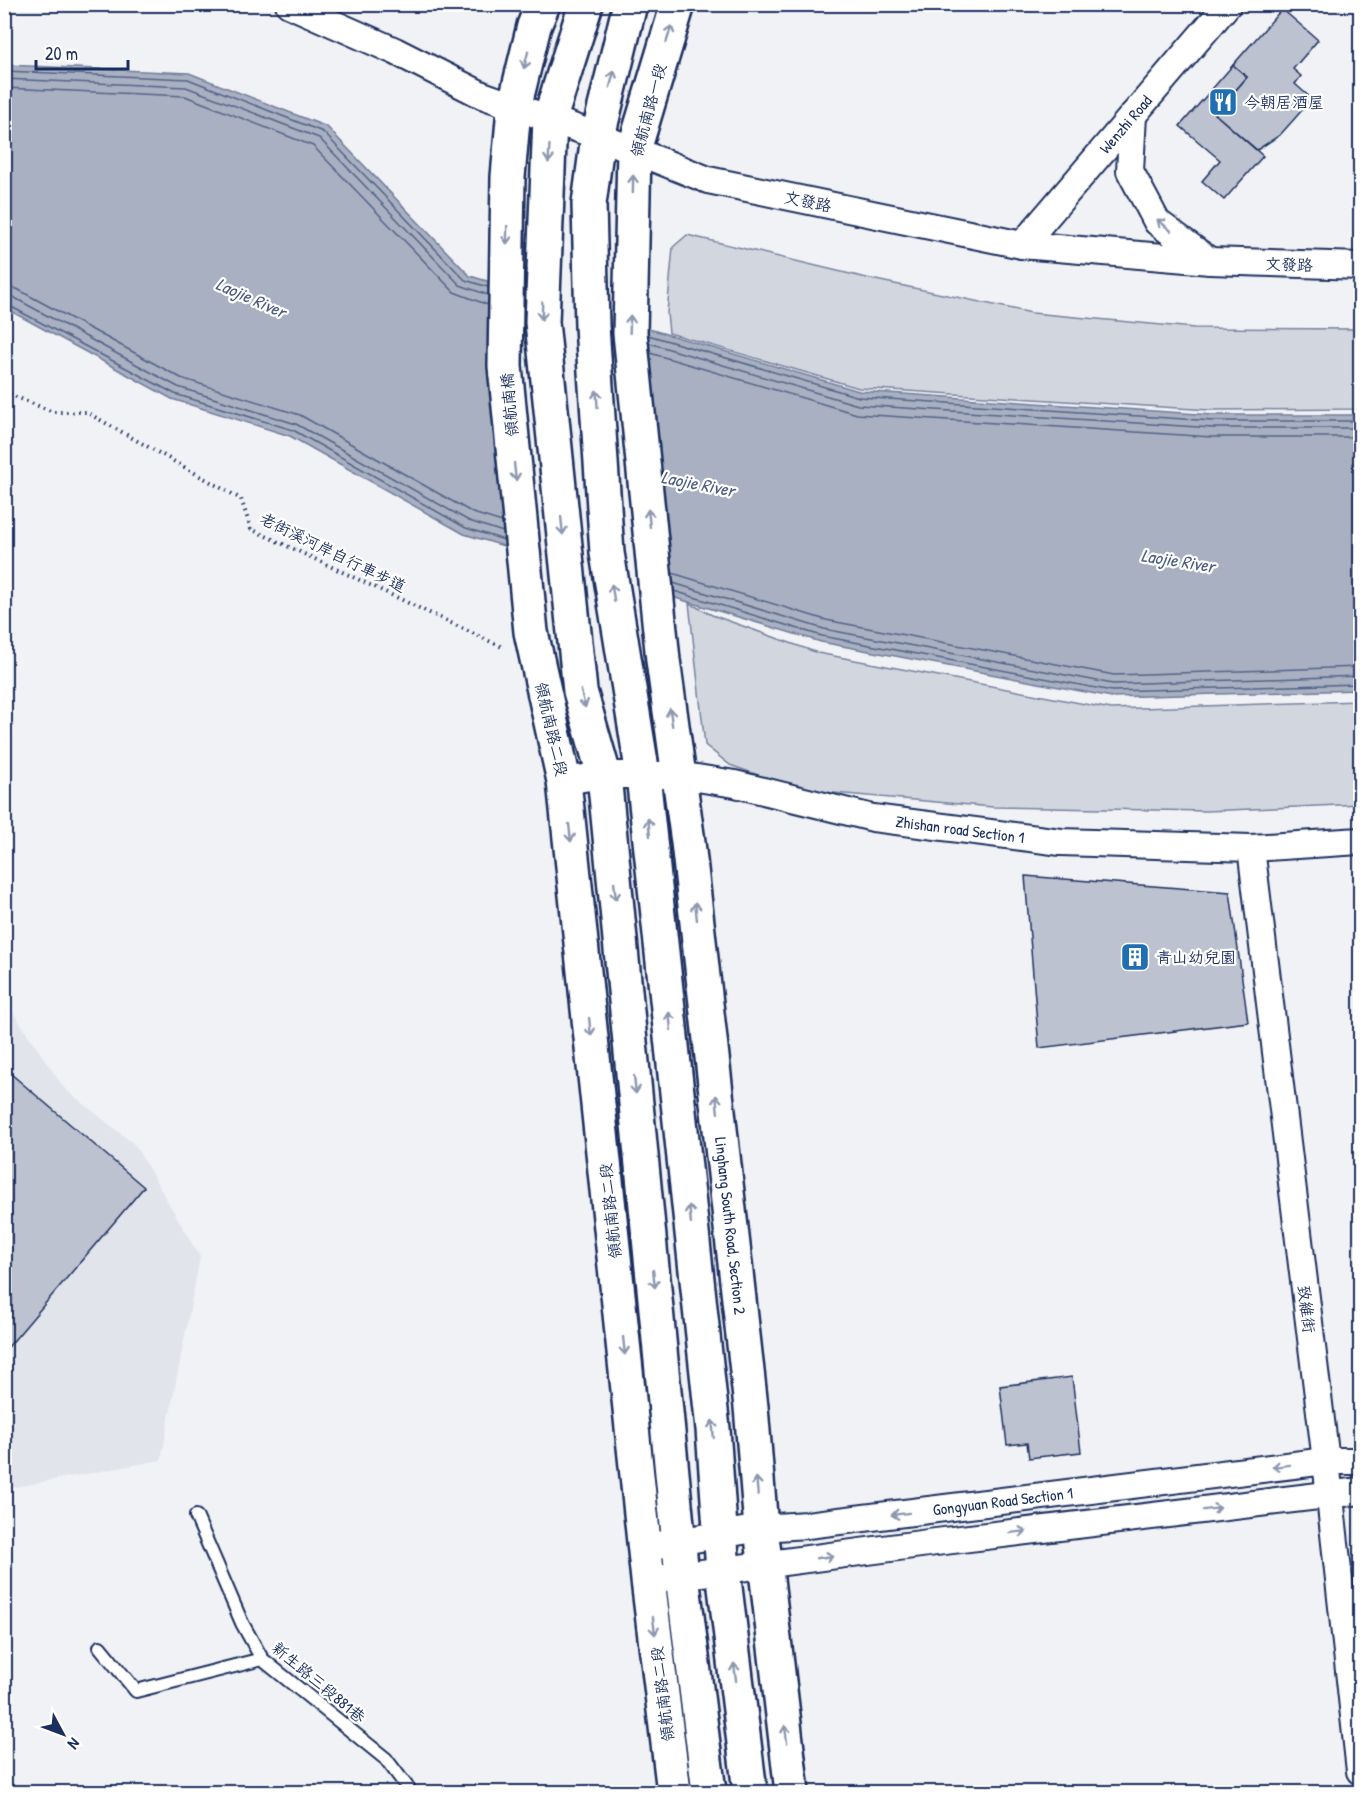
<svg xmlns="http://www.w3.org/2000/svg" width="1365" height="1797" font-family="'Patrick Hand','LXGW WenKai TC',sans-serif">
<style>
.built{fill:#e1e4ea}
.green{fill:#d2d6df;stroke:#76829e;stroke-width:1.5}
.water{fill:#a8b0c2;stroke:#707c9a;stroke-width:1.5}
.pier{fill:#f1f2f5}
.lines{fill:none;stroke-linecap:round;stroke-linejoin:round}
.shore{stroke:#536386;stroke-width:1.5}
.building{fill:#bcc2d0;stroke:#1b2f5e;stroke-width:1.5}
.lane-casing{stroke:#1b2f5e;stroke-width:16}
.street-casing{stroke:#1b2f5e;stroke-width:30}
.secondary-casing{stroke:#1b2f5e;stroke-width:38}
.primary-casing{stroke:#1b2f5e;stroke-width:38}
.path{stroke:#1b2f5e;stroke-width:4;stroke-dasharray:1.5 4.5;stroke-linecap:butt}
.lane{stroke:#fff;stroke-width:12}
.street{stroke:#fff;stroke-width:26}
.secondary{stroke:#fff;stroke-width:33}
.primary{stroke:#fff;stroke-width:33}
.oneway{stroke:#8d97ae}
.labels{text-anchor:middle;stroke-width:4.5;stroke-linejoin:round;paint-order:stroke}
.poi-label{font-size:16px;fill:#1b2f5e;stroke:#fff;text-anchor:start}
.street-label{font-size:16px;fill:#1b2f5e;stroke:#fff}
.water-label{font-size:18px;font-style:italic;fill:#4c5c81;stroke:#fff}
</style>
<rect width="100%" height="100%" fill="#f1f2f5"/>
<filter id="ink" filterUnits="userSpaceOnUse"><feTurbulence type="fractalNoise" baseFrequency=".0167" numOctaves="2"/><feDisplacementMap in="SourceGraphic" scale="12" xChannelSelector="R" yChannelSelector="G"/><feConvolveMatrix kernelMatrix="1 2 1 2 8 2 1 2 1" color-interpolation-filters="sRGB"/></filter>
<g filter="url(#ink)">
<!-- built -->
<polygon class="built" points="4,999 64,1088 135,1145 200,1257 161,1460 5,1489"/>
<!-- green -->
<g class="green">
<polygon points="687,235 871,279 1032,313 1194,328 1360,329 1360,409 1210,410 859,388 669,333 667,313 673,247"/>
<polygon points="689,603 712,615 818,653 1111,709 1360,701 1360,804 1207,811 993,807 800,790 730,765 705,745"/>
</g>
<!-- water -->
<polygon class="water" points="5,65 189,73 327,127 470,276 859,391 1213,415 1360,415 1360,690 1112,697 821,642 464,534 290,436 172,399 5,308"/>
<!-- pier -->
<polygon class="pier" points="492,279 649,326 648,352 675,601 511,551"/>
<g class="lines">
<!-- shore -->
<g class="shore">
<polyline points="4,71 188,79 323,132 465,280 488,287"/>
<polyline points="4,79 186,87 319,138 460,285 488,295"/>
<polyline points="4,88 185,96 313,146 454,292 488,305"/>
<polyline points="4,287 17,289 181,378 300,415 473,513 502,522"/>
<polyline points="4,296 13,297 178,387 296,424 469,521 503,532"/>
<polyline points="4,303 175,394 293,430 466,528 504,540"/>
<polyline points="648,335 859,397 1213,421 1360,421"/>
<polyline points="649,343 858,405 1213,428 1360,428"/>
<polyline points="650,353 857,414 1212,437 1360,437"/>
<polyline points="672,573 826,620 1114,675 1360,667"/>
<polyline points="673,583 824,629 1113,684 1360,676"/>
<polyline points="674,591 822,636 1112,691 1360,684"/>
</g>
</g>
<!-- building -->
<g class="building">
<polygon points="1282,9 1318,40 1293,69 1301,76 1295,84 1312,99 1280,135 1257,150 1215,114 1247,77 1233,65"/>
<polygon points="1233,65 1247,77 1215,114 1263,156 1224,200 1202,181 1220,160 1180,126"/>
<polygon points="1025,876 1230,892 1248,1022 1039,1048"/>
<polygon points="4,1068 144,1187 4,1352"/>
<polygon points="1072,1377 1081,1452 1029,1458 1027,1443 1007,1445 1000,1386"/>
</g>
<g class="lines">
<!-- lane casing -->
<g class="lane-casing">
<g id="lane">
<polyline points="196,1516 242,1623 262,1659 386,1759 411,1792"/>
<polyline points="100,1647 136,1691 262,1659"/>
</g>
</g>
<!-- street casing -->
<g class="street-casing">
<g id="street">
<polyline points="289,4 395,51 482,95 598,136 708,180 1022,245 1210,261 1360,266"/>
<polyline points="1133,115 1130,171 1147,203 1157,222 1210,261"/>
<path id="s1" d="M 1022,245 L 1228,4"/>
<path id="s2" d="M 564,781 L 604,775 L 678,775 L 735,784 L 873,818 L 1061,842 L 1251,848 L 1360,841"/>
<polyline points="1251,848 1326,1461 1360,1771"/>
<path id="s3" d="M 646,1547 L 761,1528 L 807,1525 L 1326,1461 L 1360,1461"/>
<polyline points="664,1578 936,1542 1360,1491"/>
</g>
</g>
<!-- secondary casing -->
<g class="secondary-casing">
<g id="secondary">
<polyline points="543,4 534,26 514,108 508,177 505,366 531,632 564,781 648,1580 674,1792"/>
<path id="s4" d="M 678,4 L 634,150 L 630,333 L 663,660 L 688,842 L 751,1407 L 761,1528 L 792,1792"/>
</g>
</g>
<!-- primary casing -->
<g class="primary-casing">
<g id="primary">
<polyline points="586,4 550,118 542,322 580,691 604,775 682,1576 709,1792"/>
<polyline points="630,4 598,136 589,204 592,326 607,553 643,775 713,1429 723,1571 750,1792"/>
</g>
</g>
<!-- path -->
<polyline class="path" points="4,392 53,412 86,412 241,499 251,529 502,647"/>
<!-- lane -->
<use href="#lane" class="lane"/>
<!-- street -->
<use href="#street" class="street"/>
<!-- secondary -->
<use href="#secondary" class="secondary"/>
<!-- primary -->
<use href="#primary" class="primary"/>
</g>
<!-- one-way arrows -->
<defs><path id="oneway-shaft" d="M-6 0H5M1.5-3L5.5 0L1.5 3" fill="none" stroke-width="1.6" stroke-linecap="round" stroke-linejoin="round" transform="scale(1.5)"/></defs>
<g class="oneway">
<use href="#oneway-shaft" transform="translate(669 34) rotate(-73)"/>
<use href="#oneway-shaft" transform="translate(526 60) rotate(104)"/>
<use href="#oneway-shaft" transform="translate(612 79) rotate(-76)"/>
<use href="#oneway-shaft" transform="translate(549 154) rotate(93)"/>
<use href="#oneway-shaft" transform="translate(633 184) rotate(-89)"/>
<use href="#oneway-shaft" transform="translate(1164 225) rotate(-140)"/>
<use href="#oneway-shaft" transform="translate(507 235) rotate(91)"/>
<use href="#oneway-shaft" transform="translate(542 311) rotate(92)"/>
<use href="#oneway-shaft" transform="translate(630 324) rotate(-88)"/>
<use href="#oneway-shaft" transform="translate(597 399) rotate(-94)"/>
<use href="#oneway-shaft" transform="translate(515 472) rotate(84)"/>
<use href="#oneway-shaft" transform="translate(649 518) rotate(-96)"/>
<use href="#oneway-shaft" transform="translate(562 526) rotate(84)"/>
<use href="#oneway-shaft" transform="translate(613 593) rotate(-99)"/>
<use href="#oneway-shaft" transform="translate(583 699) rotate(75)"/>
<use href="#oneway-shaft" transform="translate(671 717) rotate(-98)"/>
<use href="#oneway-shaft" transform="translate(649 827) rotate(-96)"/>
<use href="#oneway-shaft" transform="translate(570 833) rotate(84)"/>
<use href="#oneway-shaft" transform="translate(615 891) rotate(84)"/>
<use href="#oneway-shaft" transform="translate(696 911) rotate(-96)"/>
<use href="#oneway-shaft" transform="translate(670 1021) rotate(-96)"/>
<use href="#oneway-shaft" transform="translate(590 1027) rotate(84)"/>
<use href="#oneway-shaft" transform="translate(635 1085) rotate(84)"/>
<use href="#oneway-shaft" transform="translate(717 1104) rotate(-96)"/>
<use href="#oneway-shaft" transform="translate(690 1214) rotate(-96)"/>
<use href="#oneway-shaft" transform="translate(654 1279) rotate(84)"/>
<use href="#oneway-shaft" transform="translate(624 1346) rotate(84)"/>
<use href="#oneway-shaft" transform="translate(713 1429) rotate(-95)"/>
<use href="#oneway-shaft" transform="translate(1281 1466) rotate(173)"/>
<use href="#oneway-shaft" transform="translate(757 1486) rotate(-95)"/>
<use href="#oneway-shaft" transform="translate(1212 1509) rotate(-7)"/>
<use href="#oneway-shaft" transform="translate(900 1514) rotate(173)"/>
<use href="#oneway-shaft" transform="translate(1018 1532) rotate(-7)"/>
<use href="#oneway-shaft" transform="translate(825 1557) rotate(-8)"/>
<use href="#oneway-shaft" transform="translate(654 1626) rotate(83)"/>
<use href="#oneway-shaft" transform="translate(735 1672) rotate(-97)"/>
<use href="#oneway-shaft" transform="translate(786 1734) rotate(-97)"/>
</g>
</g>
<!-- icons -->
<defs>
<g id="restaurant-square" transform="scale(1.5)"><rect x="-9" y="-9" width="18" height="18" rx="4" fill="#1f6fb2" stroke="#fff"/><path d="M-5-6h1v4h1v-4h1v4h1v-4h1v5L-1.5 .5V6h-2V.5L-5-1ZM5-6V6H3V1.5H1.5Q1.5-4 5-6Z" fill="#fff"/></g>
<g id="building-square" transform="scale(1.5)"><rect x="-9" y="-9" width="18" height="18" rx="4" fill="#1f6fb2" stroke="#fff"/><path d="M-4-6H4V6H1V3H-1V6H-4ZM-2.5-4.3h1.7v1.8h-1.7ZM.8-4.3h1.7v1.8H.8ZM-2.5-1h1.7V.8h-1.7ZM.8-1h1.7V.8H.8Z" fill="#fff"/></g>
</defs>
<g fill-rule="evenodd">
<use href="#restaurant-square" x="1223" y="102"/>
<use href="#building-square" x="1135" y="957"/>
</g>
<g class="labels">
<!-- poi labels -->
<g class="poi-label">
<text x="1244" y="108">今朝居酒屋</text>
<text x="1156" y="963">青山幼兒園</text>
</g>
<!-- street labels -->
<g class="street-label">
<text transform="translate(648 110) rotate(-75)" y="6">領航南路一段</text>
<text dy="6" stroke="none"><textPath href="#s1" startOffset="159">Wenzhi Road</textPath></text>
<text transform="translate(808 201) rotate(12)" y="6">文發路</text>
<text transform="translate(1289 264) rotate(2)" y="6">文發路</text>
<text transform="translate(509 405) rotate(-95)" y="6">領航南橋</text>
<text transform="translate(333 552) rotate(26)" y="6">老街溪河岸自行車步道</text>
<text transform="translate(552 729) rotate(77)" y="6">領航南路二段</text>
<text dy="6" stroke="none"><textPath href="#s2" startOffset="402">Zhishan road Section 1</textPath></text>
<text transform="translate(610 1211) rotate(-96)" y="6">領航南路二段</text>
<text dy="6" stroke="none"><textPath href="#s4" startOffset="1234">Linghang South Road, Section 2</textPath></text>
<text transform="translate(1307 1309) rotate(83)" y="6">致維街</text>
<text dy="6" stroke="none"><textPath href="#s3" startOffset="360">Gongyuan Road Section 1</textPath></text>
<text transform="translate(319 1682) rotate(40)" y="6">新生路三段881巷</text>
<text transform="translate(662 1694) rotate(-97)" y="6">領航南路二段</text>
</g>
<!-- water labels -->
<g class="water-label">
<text transform="translate(251 298) rotate(24)" y="6">Laojie River</text>
<text transform="translate(698 484) rotate(11)" y="6">Laojie River</text>
<text transform="translate(1178 561) rotate(9)" y="6">Laojie River</text>
</g>
</g>
<!-- margin -->
<rect width="1365" height="1797" fill="none" stroke="#fff" stroke-width="24"/>
<rect x="12" y="12" width="1341" height="1773" fill="none" stroke="#1b2f5e" stroke-width="2" filter="url(#ink)"/>
<!-- north arrow -->
<g transform="translate(63 1734) rotate(131)" stroke="#ffffff" stroke-width="4.5" paint-order="stroke">
<path d="M0-4.5L10 22L0 15L-10 22Z" fill="#1b2f5e"/>
<text y="-9" font-size="16" font-weight="bold" text-anchor="middle" fill="#1b2f5e">N</text>
</g>
<!-- scale -->
<path d="M36 60v9h92v-9" fill="none" stroke="#1b2f5e" stroke-width="3"/>
<text x="45" y="60" font-size="18" fill="#1b2f5e" stroke="#ffffff" stroke-width="4.5" paint-order="stroke">20 m</text>
</svg>
